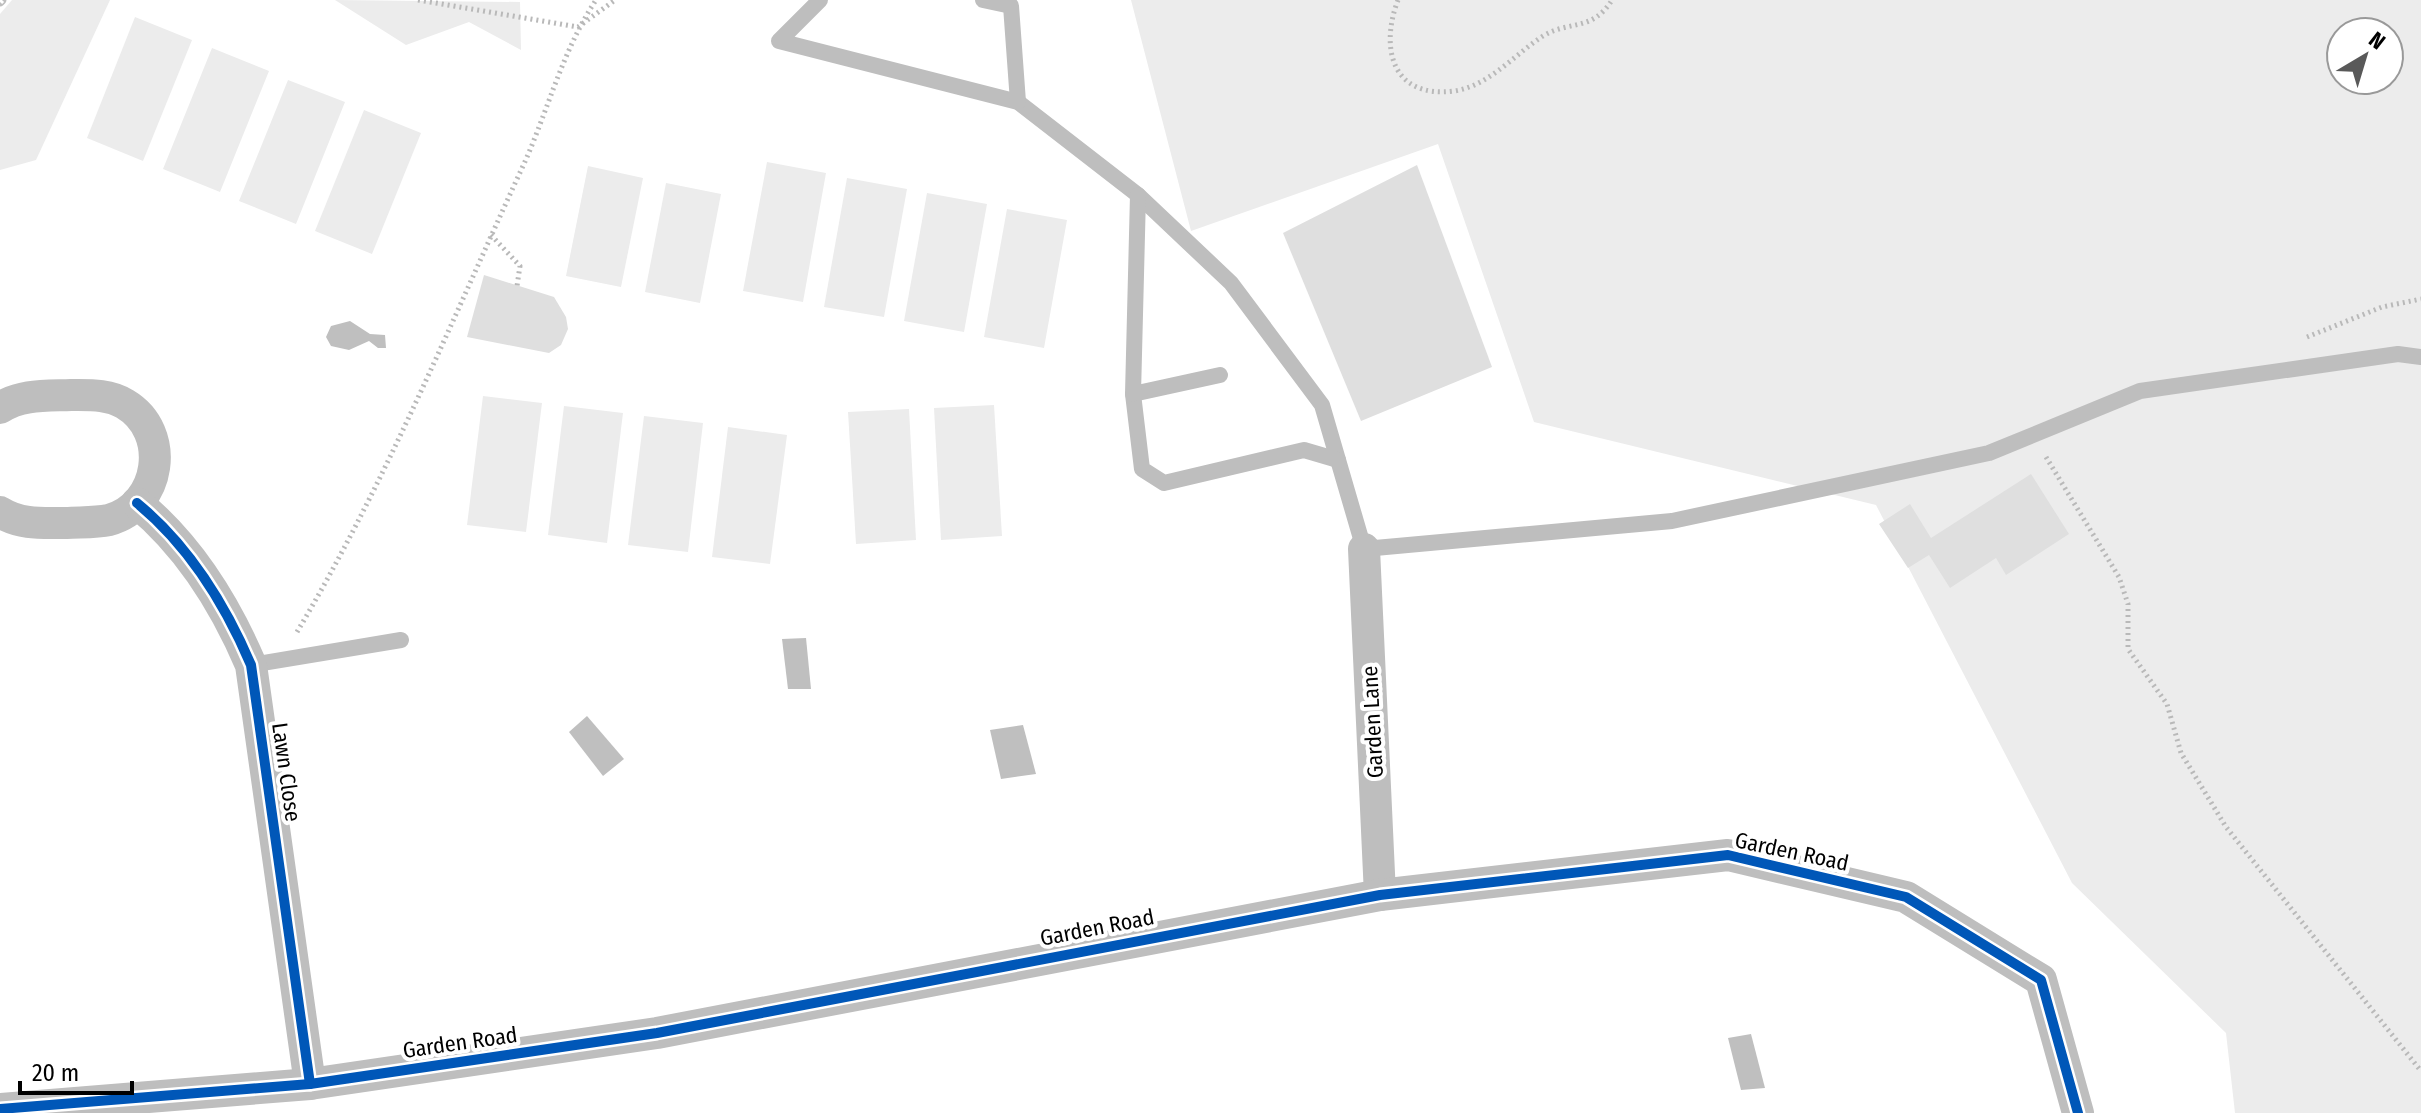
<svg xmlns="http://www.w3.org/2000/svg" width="2421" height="1113" font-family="'Fira Sans Condensed',sans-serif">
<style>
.green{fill:#ececec;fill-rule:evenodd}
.water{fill:#bfbfbf}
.building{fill:#dfdfdf}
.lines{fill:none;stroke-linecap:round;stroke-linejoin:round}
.path{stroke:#b9b9b9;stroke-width:5;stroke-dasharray:2 4;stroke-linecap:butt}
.service{stroke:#bebebe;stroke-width:16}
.minor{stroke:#bebebe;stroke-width:32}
.rail-casing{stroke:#bebebe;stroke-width:9}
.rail{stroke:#fff;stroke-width:6;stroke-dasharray:18;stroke-linecap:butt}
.cycleway-casing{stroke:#fff;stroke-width:15}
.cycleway{stroke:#0057b8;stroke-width:10}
.labels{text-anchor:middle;stroke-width:8;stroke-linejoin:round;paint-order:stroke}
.street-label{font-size:22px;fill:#000;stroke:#fff}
</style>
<rect width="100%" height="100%" fill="#fff"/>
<!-- green -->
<g class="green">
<polygon points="12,0 110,0 36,160 0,170 0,14"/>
<polygon points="335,0 520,2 521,50 469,22 406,45"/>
<path d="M 1131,0 L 2421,0 L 2421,1113 L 2235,1113 L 2226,1033 L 2072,883 L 1876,505 L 1534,422 L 1438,144 L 1191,231 ZM 2341,32 L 2389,32 L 2389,80 L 2341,80 Z"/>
<polygon points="135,17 192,40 143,161 87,138"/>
<polygon points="212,48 269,71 220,192 163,169"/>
<polygon points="288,80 345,102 296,224 239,201"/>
<polygon points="364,110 421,133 372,254 315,231"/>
<polygon points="767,162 826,173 803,302 743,291"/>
<polygon points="588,166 643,178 621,287 566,276"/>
<polygon points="847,178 907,189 884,317 824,307"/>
<polygon points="666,183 721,194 700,303 645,292"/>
<polygon points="927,193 987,204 964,332 904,321"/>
<polygon points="1007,209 1067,220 1044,348 984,337"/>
<polygon points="483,396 542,403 526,532 467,525"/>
<polygon points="994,405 1002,536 941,540 934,408"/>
<polygon points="564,406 623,413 607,543 548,535"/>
<polygon points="909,409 916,540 856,544 848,412"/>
<polygon points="644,416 703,423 688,552 628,545"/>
<polygon points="728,427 787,435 770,564 712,557"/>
</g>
<!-- water -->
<g class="water">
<polygon points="350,321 370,334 385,335 386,348 378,348 369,341 349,350 331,346 326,337 331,326"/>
<polygon points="806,638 811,689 788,689 782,639"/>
<polygon points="587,716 624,759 603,776 569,732"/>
<polygon points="1023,725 1036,774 1001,779 990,730"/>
<polygon points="1751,1034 1765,1088 1741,1090 1728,1038"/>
</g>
<!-- building -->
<g class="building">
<polygon points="1417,165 1492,367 1361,421 1283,233"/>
<polygon points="484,275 554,297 566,317 568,329 561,345 549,353 467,337"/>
<polygon points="2031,474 2069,534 2006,575 1996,558 1950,588 1929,555 1908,568 1879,524 1910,504 1931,538"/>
</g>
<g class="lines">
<!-- path -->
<g class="path">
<polyline points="418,0 578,27 615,0"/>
<path d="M 1398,0 C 1380,47 1391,99 1454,91 C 1489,86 1515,54 1543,36 C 1569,20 1592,32 1612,0"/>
<polyline points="491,235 520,266 517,286"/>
<polyline points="2307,337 2382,307 2421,299"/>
<polyline points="2046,457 2119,577 2128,604 2128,649 2167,704 2181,753 2226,827 2421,1071"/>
<path d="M 297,632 C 385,484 451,322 523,166 C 548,111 562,51 596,0"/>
</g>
<!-- service -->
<g class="service">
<polyline points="820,0 779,41 1018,102 1138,195 1231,283 1322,405 1364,549 1672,521 1989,453 2140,391 2398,354 2421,357"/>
<polyline points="983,0 1011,6 1018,102"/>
<polyline points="1220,375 1133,394 1142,469 1164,483 1304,450 1338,460"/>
<polyline points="1133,394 1138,195"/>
<polyline points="251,665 401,640"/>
</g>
<!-- minor -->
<g class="minor">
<path d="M 0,408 C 21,394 47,396 71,395 C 90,395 109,394 125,404 C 172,432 161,506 109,520 C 95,523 79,522 66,523 C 42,523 21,525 0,512"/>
<path d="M 137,503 C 188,545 225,604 251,665 L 310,1084"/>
<polyline points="1364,549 1380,895"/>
<polyline points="0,1109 310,1084 657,1033 1380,895 1728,855 1906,897 2041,980 2078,1113"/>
</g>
<!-- rail casing -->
<g class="rail-casing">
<polyline id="rail" points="0,2 2,0"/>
</g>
<!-- rail -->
<use href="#rail" class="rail"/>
<!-- cycleway casing -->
<g class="cycleway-casing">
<g id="cycleway">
<path d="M 137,503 C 188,545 225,604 251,665 L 310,1084"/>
<polyline points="0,1109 310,1084 657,1033 1380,895 1728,855 1906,897 2041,980 2078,1113"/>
</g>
</g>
<!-- cycleway -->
<use href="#cycleway" class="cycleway"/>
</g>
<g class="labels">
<!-- street labels -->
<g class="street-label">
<text transform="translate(1372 722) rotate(-93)" y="8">Garden Lane</text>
<text transform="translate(287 772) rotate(82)" y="8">Lawn Close</text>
<text transform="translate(1792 851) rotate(12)" y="8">Garden Road</text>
<text transform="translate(1097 927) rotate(-11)" y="8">Garden Road</text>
<text transform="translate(460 1042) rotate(-8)" y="8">Garden Road</text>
</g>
</g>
<!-- north arrow -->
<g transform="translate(2365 56) rotate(38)"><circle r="38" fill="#ffffff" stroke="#999999" stroke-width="2"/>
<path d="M0-6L14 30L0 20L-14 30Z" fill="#595959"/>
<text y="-12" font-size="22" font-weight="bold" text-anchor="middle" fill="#000000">N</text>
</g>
<!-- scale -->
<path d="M20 1081v12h112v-12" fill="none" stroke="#000000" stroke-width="4"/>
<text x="32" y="1081" font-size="24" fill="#000000" stroke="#ffffff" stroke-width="6" paint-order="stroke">20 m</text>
</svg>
